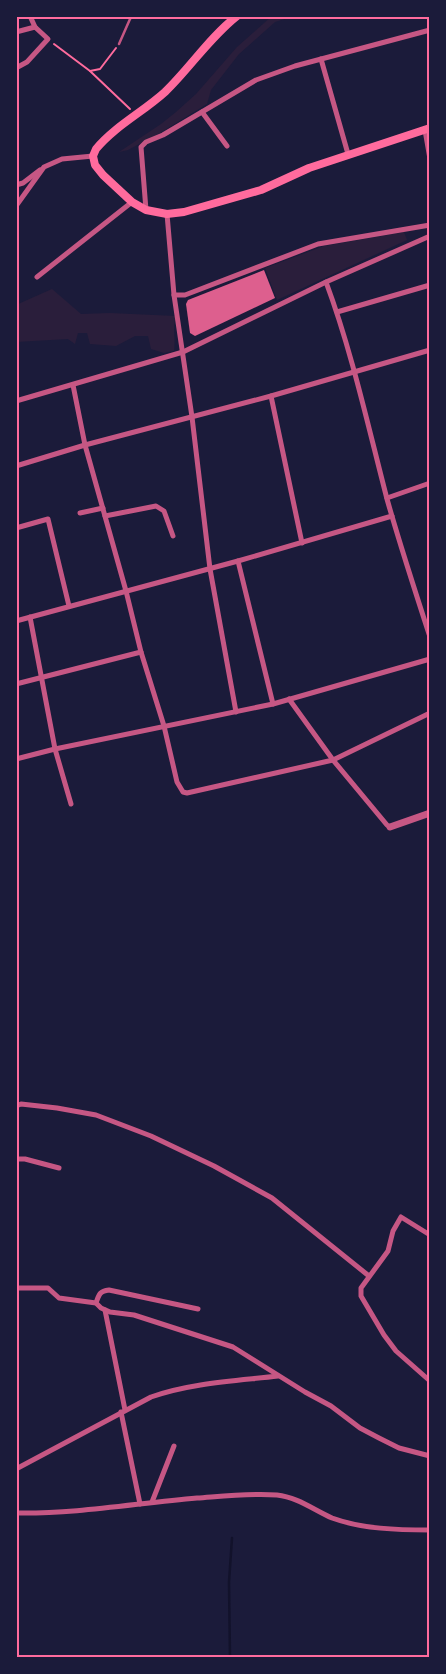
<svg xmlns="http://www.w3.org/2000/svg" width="446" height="1674" font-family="Quicksand,sans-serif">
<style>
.green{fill:#2a1e3b}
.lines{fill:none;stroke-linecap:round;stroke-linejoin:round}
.stream{stroke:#12122b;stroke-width:2.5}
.building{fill:#dd5f8e}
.path{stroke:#ff6b9d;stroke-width:2}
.service{stroke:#c65784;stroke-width:2.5}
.minor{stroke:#c65784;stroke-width:5}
.tertiary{stroke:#c65784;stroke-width:7}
.secondary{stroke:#ff6b9d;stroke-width:8}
.neatline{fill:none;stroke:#ff6b9d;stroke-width:2}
</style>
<rect width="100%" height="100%" fill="#1b1b3a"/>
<!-- green -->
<g class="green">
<polygon points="272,16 294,16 275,22 239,54 211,90 207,104 160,133 128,150 119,152 161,124 176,112 196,94 237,47"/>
<polygon points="404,232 407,240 277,300 265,268 324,246"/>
<path d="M 52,289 L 81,314 L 110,313 L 176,316 C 172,328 176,339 174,351 L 164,353 L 151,349 L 148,336 L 135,336 L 116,346 L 90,344 L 87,333 L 78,333 L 75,344 L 68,339 L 16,342 L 16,305 Z"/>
</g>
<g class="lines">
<!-- stream -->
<polyline class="stream" points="230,1658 229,1582 232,1538"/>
</g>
<!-- building -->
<polygon class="building" points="264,270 275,298 195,336 190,333 186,304 188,300"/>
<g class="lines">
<!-- path -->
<g class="path">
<polyline points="54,44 90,71 130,109"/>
<polyline points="90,71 100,69 116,48"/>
</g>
<!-- service -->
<polyline class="service" points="119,44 130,19 132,16"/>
<!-- minor -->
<g class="minor">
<polyline points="16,32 35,27"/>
<polyline points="321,59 348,154"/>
<polyline points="16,68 27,62 48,39 35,27 30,16"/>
<polyline points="202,112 227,146"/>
<polyline points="425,130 430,159"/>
<polyline points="16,185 23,183 40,170"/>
<polyline points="16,206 44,167 62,159 93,156"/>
<polyline points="146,210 141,147 146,142 163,135 256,80 295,66 430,30"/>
<polyline points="167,214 174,295 192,417 210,569 236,712"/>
<polyline points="37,277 132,202"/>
<path d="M 326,282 C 352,352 368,426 387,499 C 400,545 415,591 430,637"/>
<polyline points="174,295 185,295 318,244 430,225"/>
<polyline points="337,312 430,285"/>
<polyline points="73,385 85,445 126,591 141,652 164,726 177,782 183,792 187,793 333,760 430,713"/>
<polyline points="271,396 302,543"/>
<polyline points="16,401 183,352 326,282 430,236"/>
<polyline points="16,466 85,445 271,396 430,350"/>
<polyline points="387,498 430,483"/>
<polyline points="80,513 103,508"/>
<polyline points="105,516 156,506 164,511 173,536"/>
<polyline points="16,528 48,519 69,606"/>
<polyline points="238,561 273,704"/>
<polyline points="30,617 55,749 71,804"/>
<polyline points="16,621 238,561 392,516"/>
<polyline points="16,684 141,652"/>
<polyline points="289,699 333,760 387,825 390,827"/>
<polyline points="16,759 55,749 273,704 430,659"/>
<polyline points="16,1106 21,1104 57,1108 96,1115 151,1136 214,1166 272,1198 369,1276"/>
<polyline points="16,1159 25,1159 59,1168"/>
<polyline points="430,1235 401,1217 393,1231 388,1251 361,1288 361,1296 384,1335 396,1351 430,1381"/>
<polyline points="16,1288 48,1288 59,1298 96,1303 101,1308 110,1312 134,1315 233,1347 305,1392 331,1406 360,1428 379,1438 399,1448 430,1456"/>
<path d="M 96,1303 C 99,1294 100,1291 109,1290 L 198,1309"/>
<polyline points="105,1310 125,1410"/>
<polyline points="121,1412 140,1504"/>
<path d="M 16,1469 L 151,1397 C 191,1383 235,1381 278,1376"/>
<polyline points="152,1502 174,1446"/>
<path d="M 16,1513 C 77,1514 137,1503 197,1498 C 224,1496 250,1493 277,1495 C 297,1497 314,1510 332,1518 C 362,1529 398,1530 430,1530"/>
</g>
<!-- tertiary -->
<polyline class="tertiary" points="390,827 430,813"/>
<!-- secondary -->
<path class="secondary" d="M 237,16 C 209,38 190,68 165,92 C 143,112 115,126 96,149 L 93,156 L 95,165 L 103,175 L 132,202 L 146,210 L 167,214 L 184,212 L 261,190 L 309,168 L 430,128"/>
</g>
<!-- border -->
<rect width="446" height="1674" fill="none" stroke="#1b1b3a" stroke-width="35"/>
<rect x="18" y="18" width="410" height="1638" class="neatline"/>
</svg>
